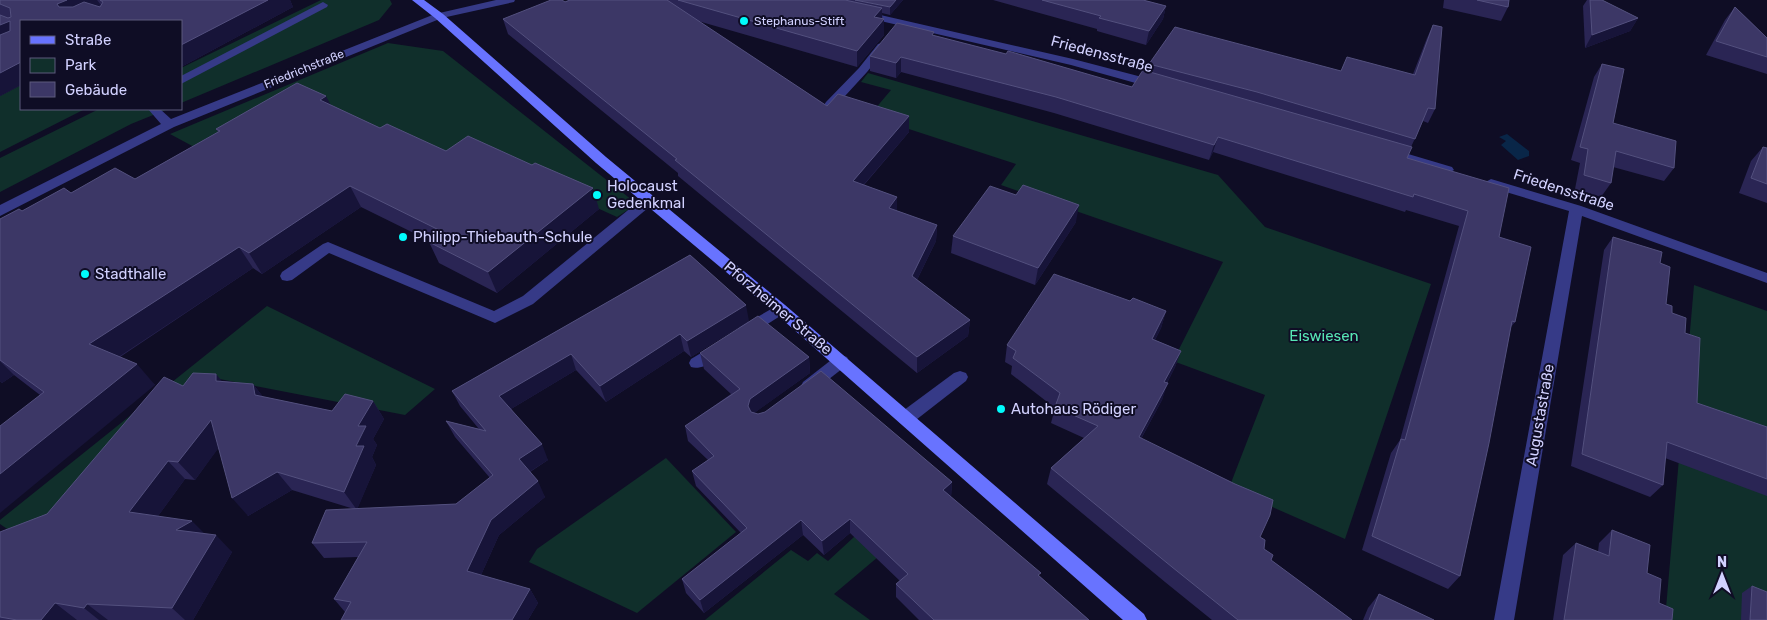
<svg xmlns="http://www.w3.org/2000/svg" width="1767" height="620" font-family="Rubik,sans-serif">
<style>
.green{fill:#102f2b}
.water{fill:#092648}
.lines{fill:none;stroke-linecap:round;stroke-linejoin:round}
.lane{fill:#363a87;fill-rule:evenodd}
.street{fill:#363a87;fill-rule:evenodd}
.secondary{fill:#6873ff;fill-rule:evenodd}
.wall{fill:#2a2554}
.shaded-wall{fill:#171439}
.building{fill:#3c3766;stroke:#53507e}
.poi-dot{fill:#00fbfc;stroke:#0f0d25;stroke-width:2}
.labels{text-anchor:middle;stroke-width:4;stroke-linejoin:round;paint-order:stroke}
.far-poi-label{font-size:12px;fill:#d2d1ff;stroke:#0f0d25;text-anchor:start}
.far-street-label{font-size:12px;fill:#d2d1ff;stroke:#0f0d25}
.street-label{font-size:15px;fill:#d2d1ff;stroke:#0f0d25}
.poi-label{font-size:15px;fill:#d2d1ff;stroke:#0f0d25;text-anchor:start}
.park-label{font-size:15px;fill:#57e6b4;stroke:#0f0d25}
</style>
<rect width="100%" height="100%" fill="#0f0d25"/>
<!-- green -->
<g class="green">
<polygon points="321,0 390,0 392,4 379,20 181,103 181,68"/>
<polygon points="388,43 443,51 637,204 617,217 474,152 196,148 170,134"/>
<polygon points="868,73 1218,175 1265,227 1431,284 1345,539 1229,488 1265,395 1173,361 1223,262 1001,185 1016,164 869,116 891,90 861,82"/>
<polygon points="21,85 21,109 85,109 0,152 0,96"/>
<polygon points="99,109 168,109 131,124 0,192 0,158"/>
<polygon points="1694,285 1767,311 1767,620 1665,620"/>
<polygon points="267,306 435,389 405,415 209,377 23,540 0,524 0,520"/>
<polygon points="666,458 736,532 637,613 529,562 537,549"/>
<polygon points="867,525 891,546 834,594 870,620 705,620 791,550 808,561 817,553 828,561"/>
</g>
<!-- water -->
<polygon class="water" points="1507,134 1529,151 1529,156 1518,160 1501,145 1506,141 1499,137"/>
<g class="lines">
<!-- lane -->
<g class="lane">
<polygon points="882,43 888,46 867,72 834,108 826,108 824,105 826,102 859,68 878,44"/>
<polygon points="649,196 654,197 656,200 654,203 533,304 495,323 329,253 292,280 287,281 282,280 280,276 282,272 323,244 328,242 494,311 523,296 644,197"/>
<polygon points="780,304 785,305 787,309 785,313 750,335 745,337 740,335 737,331 740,327"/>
<path d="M 718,343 L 723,345 L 726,349 C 721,359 702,371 691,367 L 689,363 L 691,359 Z"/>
<polygon points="841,355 847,357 849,361 847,365 815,390 809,392 803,390 801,386 803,382 835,357"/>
<polygon points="960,371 966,373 968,377 966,381 912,423 906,425 900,423 898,418 900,413 954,373"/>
</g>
<!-- street -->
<g class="street">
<polygon points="496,0 515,0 514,2 442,18 174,127 0,216 0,205 161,124 148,109 160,109 171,119 435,14"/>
<polygon points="323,2 328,5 327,7 181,84 181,76"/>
<polygon points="863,11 1073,59 1161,82 1163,85 1157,89 1071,65 859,16 858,14 859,12"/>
<polygon points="1388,148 1452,167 1454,170 1447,174 1383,155 1382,152 1383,149"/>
<polygon points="1491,179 1581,206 1767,273 1767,283 1582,216 1514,620 1494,620 1569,211 1486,186 1484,183"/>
</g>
<!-- secondary -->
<polygon class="secondary" points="412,0 424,0 443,14 606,157 785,305 1144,614 1147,620 1123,620 775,313 596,163 435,18"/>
</g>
<!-- wall -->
<g class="wall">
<polygon points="0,0 290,0 293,7 181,67 181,21 21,21 21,85 0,96"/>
<polygon points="570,0 903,0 890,15 882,13 884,35 857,67 698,21 827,106 909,132 864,185 897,197 897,211 937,225 936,241 917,280 970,320 968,336 917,373 678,176 678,173 508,34 503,19"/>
<polygon points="993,0 1143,0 1166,6 1163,19 1146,45 1097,31 1097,29"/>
<polygon points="1444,0 1509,0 1508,7 1501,21 1443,8"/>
<polygon points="1587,0 1602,0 1638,18 1630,31 1585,48 1583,6"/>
<polygon points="1735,7 1767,38 1767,74 1706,55 1725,20"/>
<polygon points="1433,25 1435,109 1428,123 1423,121 1411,147 1407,158 1499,237 1515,322 1511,327 1460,576 1448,589 1362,550 1391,453 1400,440 1459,226 1406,210 1405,212 1213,152 1209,160 1054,113 901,72 896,78 870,71 870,56 934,36 1132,87 1147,71 1149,64 1341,71 1413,74 1427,38"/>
<polygon points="1602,64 1613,123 1674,168 1664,181 1613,167 1611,183 1601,197 1575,189 1580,163 1571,160 1594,77"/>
<polygon points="331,105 380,128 446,151 599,209 497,293 439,263 429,242 430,241 361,207 262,274 253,268 120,357 155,385 40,395 14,375 2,383 0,381 0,219 71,193 135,179 218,132 216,129"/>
<polygon points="1763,147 1767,148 1767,203 1739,193 1751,161"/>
<polygon points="1076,222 1035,285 951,253 953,236"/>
<polygon points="1613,237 1660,263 1666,304 1685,333 1697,403 1767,427 1767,501 1767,496 1665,458 1663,485 1650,497 1571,466 1604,250"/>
<polygon points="690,255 749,321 691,357 684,351 606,402 576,370 511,409 548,460 530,472 545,497 499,535 481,575 530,589 538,603 528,620 341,620 345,612 334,599 358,557 324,558 312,543 354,509 292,490 248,516 218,448 195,480 185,479 158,516 205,534 232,552 193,620 0,620 0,532 47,514 183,386 222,381 253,384 263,397 332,411 373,401 384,419 373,439 377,445 372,457 376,465 357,509 456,504 490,478 455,437 446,421 479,429 460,406 452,391"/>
<polygon points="1130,301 1166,311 1161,328 1155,340 1181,351 1175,367 1167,383 1162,400 1141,439 1260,537 1264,549 1271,560 1352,620 1212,620 1165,582 1047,484 1051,468 1084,438 1051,423 1055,408 1011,374 1012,366 1005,362 1007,345"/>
<polygon points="700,353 809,357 810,373 754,413 952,482 951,497 1089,620 919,620 896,597 896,584 900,581 850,533 824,555 803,535 704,613 686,593 682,579 741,533 696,486 692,471 708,460 688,441 685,426 731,394 704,369"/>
<polygon points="1612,530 1647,573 1659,603 1672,620 1553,620 1563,555 1576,543 1598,552 1599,543"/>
<polygon points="1752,586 1767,620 1741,620 1742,593"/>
<polygon points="1379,594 1434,620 1363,620 1368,608"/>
</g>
<!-- shaded-wall -->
<g class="shaded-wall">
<polygon points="67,0 97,0 101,5 68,21 57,4"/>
<polygon points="268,0 290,0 293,7 181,67 181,45"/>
<polygon points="896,0 903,0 890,15 890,7"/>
<polygon points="1166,6 1163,19 1146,45 1149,31"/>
<polygon points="882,8 882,21 884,19 884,35 857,67 857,51 874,17"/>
<polygon points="1638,18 1630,31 1585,48 1592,35"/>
<polygon points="10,21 21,37 0,47 0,25"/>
<polygon points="901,57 901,72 896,78 896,63"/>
<polygon points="21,62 21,85 0,96 0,73"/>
<polygon points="326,96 337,117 320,100"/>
<polygon points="909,116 909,132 853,197 853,181"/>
<polygon points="1218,137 1213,152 1209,160 1214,145"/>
<polygon points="350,186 361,207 262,274 249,253"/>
<polygon points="593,188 599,209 497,293 488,272"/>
<polygon points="897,197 897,213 889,208"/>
<polygon points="1079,205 1076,222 1035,285 1038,268"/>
<polygon points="937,225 936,241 911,292 912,276"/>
<polygon points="239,247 253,268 108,364 89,344"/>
<polygon points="746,305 749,321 691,357 687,341"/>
<polygon points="1166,311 1161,328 1147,355 1152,339"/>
<polygon points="970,320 968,336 917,373 917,357"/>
<polygon points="680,334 684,351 606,402 600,386"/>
<polygon points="1181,351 1175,367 1159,398 1164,382"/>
<polygon points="571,354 576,370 506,412 499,396"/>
<polygon points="809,357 810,373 753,414 750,422 748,406 750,399"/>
<polygon points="0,361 14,375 2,383 0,381"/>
<polygon points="137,364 155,385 0,513 0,474"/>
<polygon points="216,374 231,392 216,381"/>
<polygon points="1168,383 1162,400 1133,453 1139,437"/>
<polygon points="253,384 267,402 255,395"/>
<polygon points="373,401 384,419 373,439 377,445 372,457 376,465 357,510 344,492 356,446 358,426"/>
<polygon points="211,420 226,438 195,480 178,462"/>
<polygon points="542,444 548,460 526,474 519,459"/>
<polygon points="168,461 185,479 148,530 129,512"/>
<polygon points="277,472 292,490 248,516 232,498"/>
<polygon points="538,481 545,497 499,535 476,586 467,571 491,520"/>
<polygon points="952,482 951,497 943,490"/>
<polygon points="850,519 850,533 824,555 822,541"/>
<polygon points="801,520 803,535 704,613 700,600"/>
<polygon points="192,521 209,538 176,530"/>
<polygon points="216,535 232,552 193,620 185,620 172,608"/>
<polygon points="530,589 538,603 528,620 512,620"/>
<polygon points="55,603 77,620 41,620"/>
<polygon points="87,604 108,620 99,620 84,608"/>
</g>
<!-- building -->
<g class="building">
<polygon points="0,0 67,0 57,4 59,7 73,7 84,2 100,7 103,2 100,0 268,0 181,45 181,21 21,21 21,62 0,73 0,35 10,31 10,21 0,25 0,15 8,18 11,17 10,8 0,4"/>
<polygon points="551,0 562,0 565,2 570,0 667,0 827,106 838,94 909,116 853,181 897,197 889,208 937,225 912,276 970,320 917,357 675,160 677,159 503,19"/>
<polygon points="678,0 845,0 882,8 874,17 884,19 857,51"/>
<polygon points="855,0 896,0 890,7"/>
<polygon points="1042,0 1143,0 1166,6 1149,31 1099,18 1101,16"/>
<polygon points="1477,0 1509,0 1508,7"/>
<polygon points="1590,0 1602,0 1638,18 1592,35"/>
<polygon points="1735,7 1767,38 1767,57 1716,41"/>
<polygon points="897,23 934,32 932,35 1006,54 1008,51 1132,87 1143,70 1412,147 1407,158 1509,188 1499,237 1531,247 1515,322 1512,321 1489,443 1460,576 1372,536 1401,439 1405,440 1468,211 1414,194 1413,197 1218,137 1214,145 1056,97 901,57 896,63 870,56"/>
<polygon points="1433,25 1442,27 1435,109 1428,108 1415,139 1257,92 1149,64 1175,27 1341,71 1347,57 1415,75"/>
<polygon points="1602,64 1624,69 1613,123 1676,141 1674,168 1616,151 1611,183 1584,175 1588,149 1580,147"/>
<polygon points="297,83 326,96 320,100 380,128 387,124 446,151 468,136 532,165 535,163 593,188 488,272 429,242 443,232 350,186 249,253 239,247 89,344 137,364 0,474 0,426 44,392 0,360 0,219 19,209 22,211 64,188 71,193 115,168 135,179 220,131 216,129"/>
<polygon points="1763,147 1767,148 1767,184 1751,178"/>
<polygon points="1023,185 1079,205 1038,268 953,236 990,186 1016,195"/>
<polygon points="1613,237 1662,252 1660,263 1670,267 1666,304 1672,306 1672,313 1686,318 1685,333 1700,338 1697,403 1767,427 1767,479 1667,442 1663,485 1582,454"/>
<polygon points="690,255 746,305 687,341 680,334 600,386 571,354 499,396 542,444 519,459 538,481 491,520 467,571 530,589 512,620 341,620 351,602 334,599 367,542 312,543 326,510 456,504 493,475 446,421 486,431 452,391"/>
<polygon points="1054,274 1130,301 1133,298 1166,311 1152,339 1181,351 1164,382 1168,383 1139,437 1235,484 1273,500 1270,515 1260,537 1265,540 1264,549 1273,555 1271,560 1352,620 1238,620 1172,567 1051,468 1098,426 1055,407 1060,393 1013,358 1016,351 1007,345"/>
<polygon points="758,316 809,357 750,399 748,406 751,412 758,414 765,412 821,371 952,482 943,490 1041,573 1038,575 1089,620 934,620 896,584 908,574 850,519 822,541 801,520 700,600 682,579 747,528 692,471 714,456 685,426 740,389 700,353"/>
<polygon points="193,373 216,374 216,381 253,384 255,395 332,411 345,394 373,401 358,426 366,426 356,446 364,446 344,492 277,472 232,498 211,420 178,462 168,461 129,512 192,521 176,530 216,535 172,608 87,604 84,608 55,603 41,620 17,620 0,617 0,532 47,514 164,377 183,386"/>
<polygon points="1612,530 1650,545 1647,573 1661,579 1659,603 1673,609 1672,620 1564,620 1576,543 1609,556"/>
<polygon points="1752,586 1767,592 1767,620 1750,620"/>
<polygon points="1379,594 1434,620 1369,620"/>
</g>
<!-- markers -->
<g class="poi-dot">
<circle cx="744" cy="21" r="5"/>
<circle cx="597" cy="195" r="5"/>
<circle cx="403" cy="237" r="5"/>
<circle cx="85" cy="274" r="5"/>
<circle cx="1001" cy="409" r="5"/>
</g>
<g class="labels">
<!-- far-poi labels -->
<g class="far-poi-label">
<text x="754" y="25">Stephanus-Stift</text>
</g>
<!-- far-street labels -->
<g class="far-street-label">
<text transform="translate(304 69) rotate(-22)" y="4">Friedrichstraße</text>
</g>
<!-- street labels -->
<g class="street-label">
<text transform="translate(1102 54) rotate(15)" y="5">Friedensstraße</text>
<text transform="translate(1564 190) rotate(18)" y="5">Friedensstraße</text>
<text transform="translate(778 308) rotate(40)" y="5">Pforzheimer Straße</text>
<text transform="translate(1540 415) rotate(-80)" y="5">Augustastraße</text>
</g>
<!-- poi labels -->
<g class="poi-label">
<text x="607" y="191">Holocaust<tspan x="607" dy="17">Gedenkmal</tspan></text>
<text x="413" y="242">Philipp-Thiebauth-Schule</text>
<text x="95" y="279">Stadthalle</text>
<text x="1011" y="414">Autohaus Rödiger</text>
</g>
<!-- park labels -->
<g class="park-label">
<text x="1324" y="341">Eiswiesen</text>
</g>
</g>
<!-- legend -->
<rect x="20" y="20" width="162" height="90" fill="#0f0d25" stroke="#5d5b7c"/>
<rect x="30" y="36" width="25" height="8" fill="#6873ff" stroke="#5d5b7c"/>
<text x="65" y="45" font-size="15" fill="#d2d1ff">Straße</text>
<rect x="30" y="58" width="25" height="15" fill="#102f2b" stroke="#5d5b7c"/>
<text x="65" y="70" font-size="15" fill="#d2d1ff">Park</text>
<rect x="30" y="82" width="25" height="15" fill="#3c3766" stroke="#5d5b7c"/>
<text x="65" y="95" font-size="15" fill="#d2d1ff">Gebäude</text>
<!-- north arrow -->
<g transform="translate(1722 575)" stroke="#0f0d25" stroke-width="4" paint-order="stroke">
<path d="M0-4L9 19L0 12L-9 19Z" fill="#d2d1ff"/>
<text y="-8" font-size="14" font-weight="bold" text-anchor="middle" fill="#d2d1ff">N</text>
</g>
</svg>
